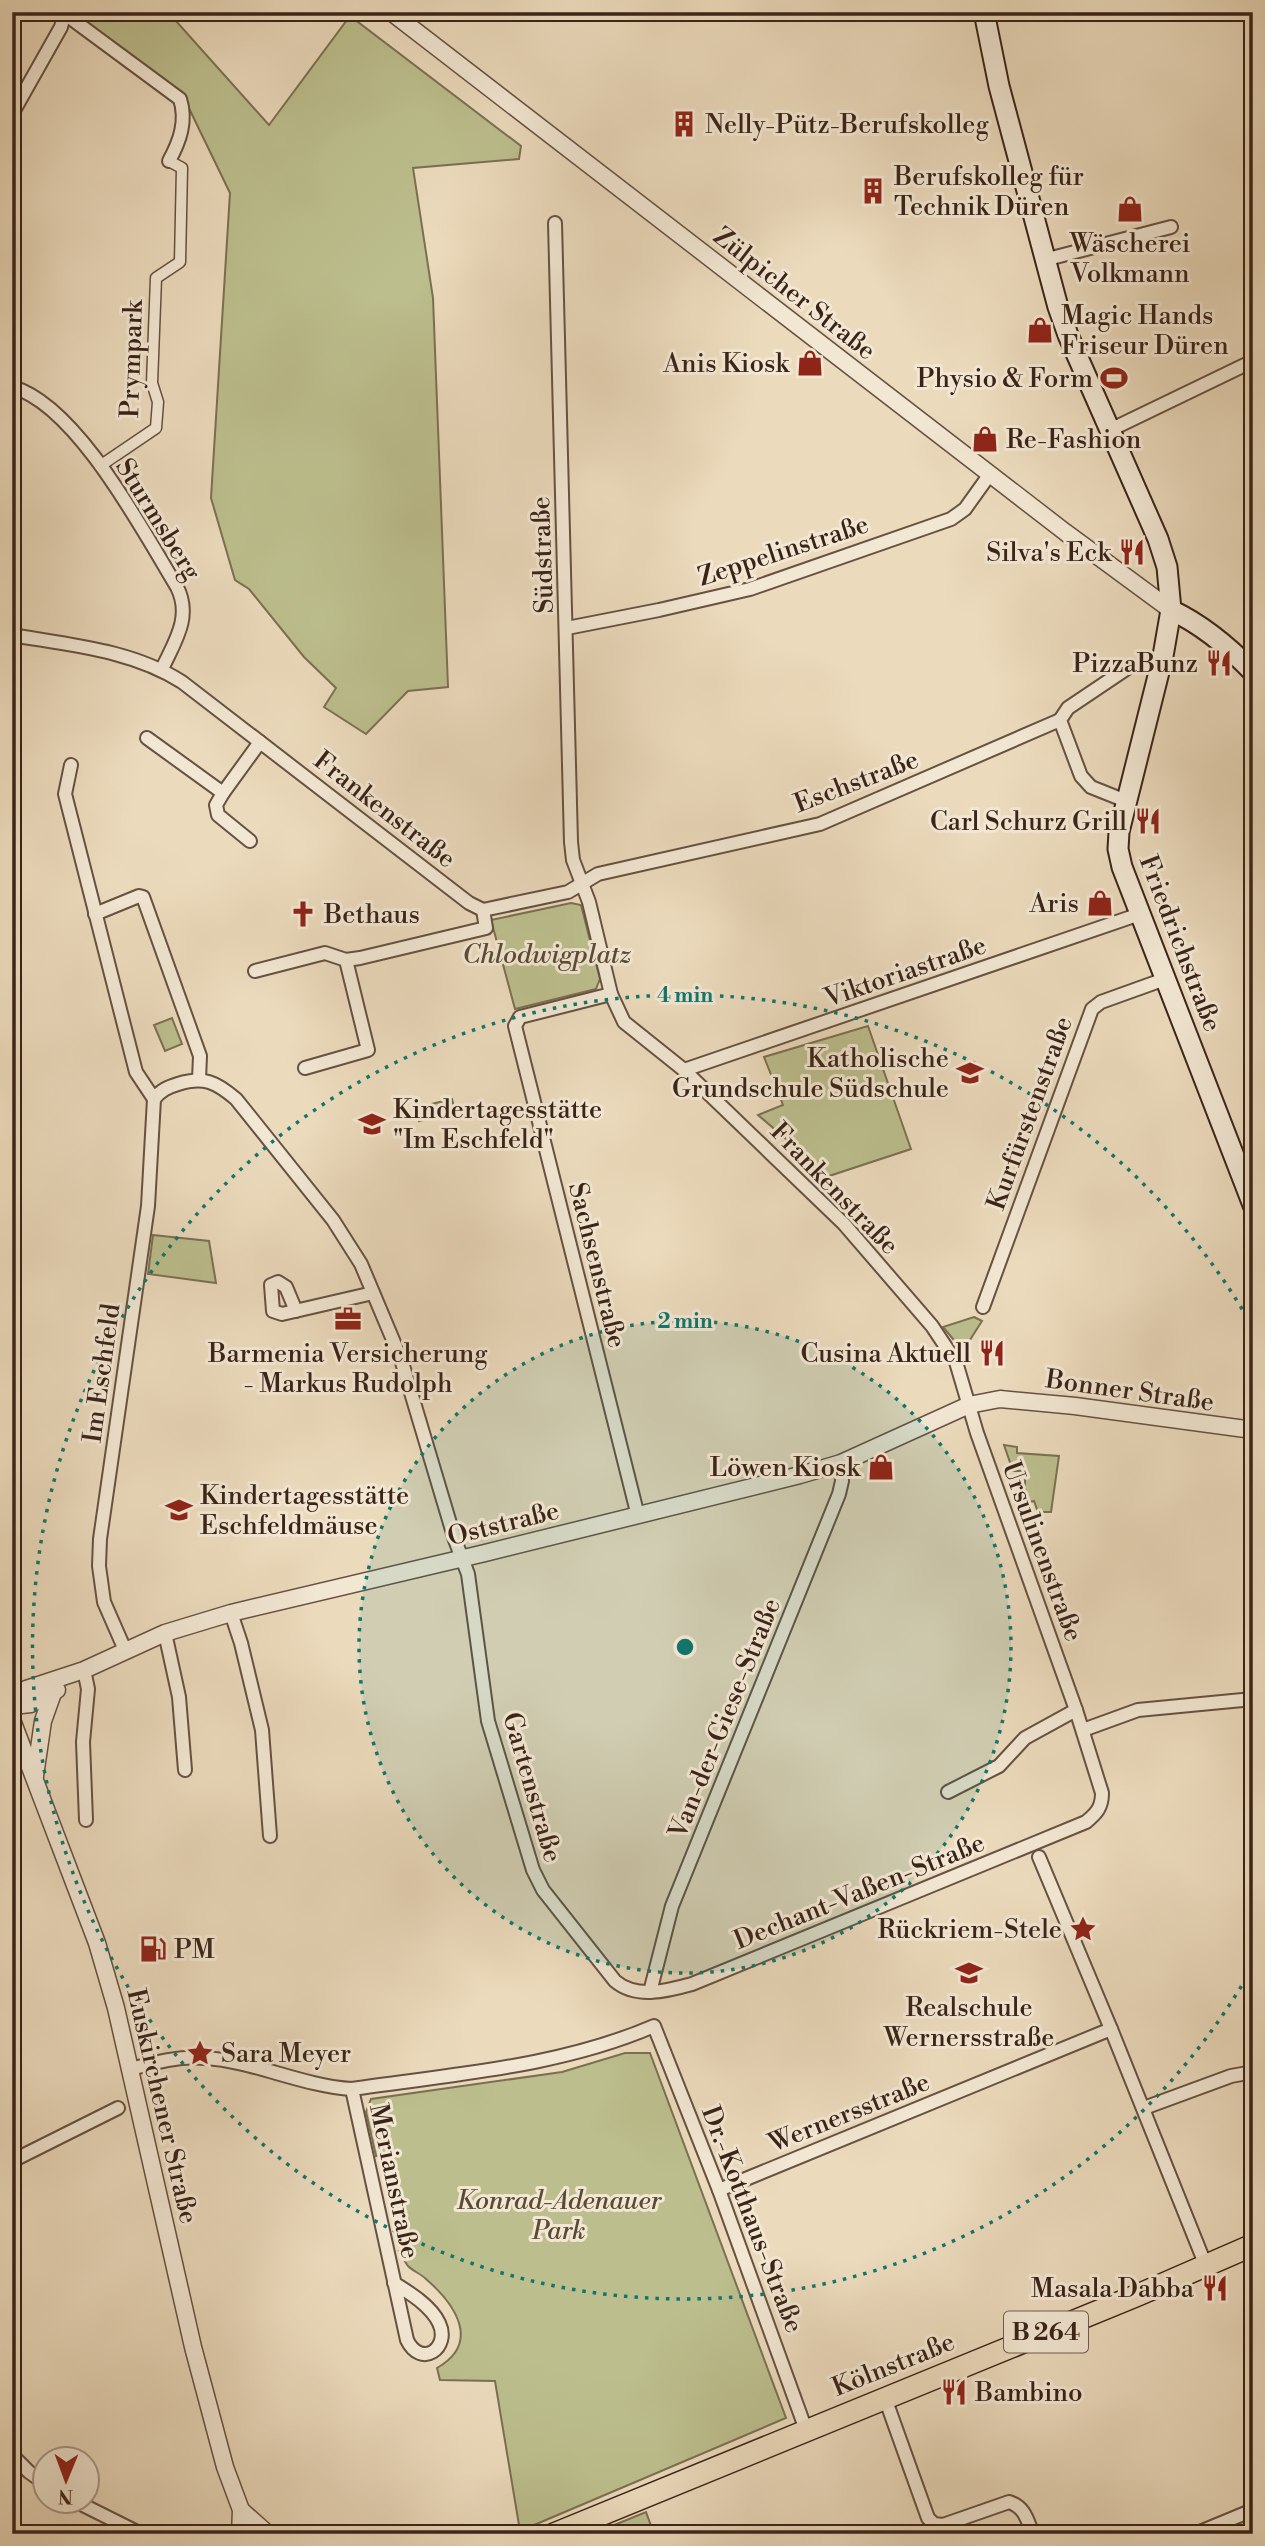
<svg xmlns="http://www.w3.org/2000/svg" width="1265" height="2546" font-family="'Libre Bodoni',serif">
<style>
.green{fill:#bcbe8d;stroke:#7b7053;stroke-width:2}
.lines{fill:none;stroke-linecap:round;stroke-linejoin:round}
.pedestrian-casing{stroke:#665142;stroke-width:13}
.minor-casing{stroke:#665142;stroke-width:16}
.tertiary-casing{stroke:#665142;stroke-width:19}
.secondary-casing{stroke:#3a2319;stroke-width:23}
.primary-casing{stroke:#3a2319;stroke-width:24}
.pedestrian{stroke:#f2e7d3;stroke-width:10}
.minor{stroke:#f2e7d3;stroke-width:12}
.tertiary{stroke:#f2e7d3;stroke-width:16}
.secondary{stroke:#f2e7d3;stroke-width:19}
.primary{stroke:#ebdabc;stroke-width:21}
.ring{fill:none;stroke:#0f766e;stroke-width:3.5;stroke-dasharray:3.5 7}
.labels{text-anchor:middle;stroke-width:6;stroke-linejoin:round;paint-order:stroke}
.shield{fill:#f2e7d3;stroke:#715e51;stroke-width:2}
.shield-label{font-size:24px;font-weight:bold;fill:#3a2319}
.poi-label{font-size:26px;fill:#3a2319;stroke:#f2e7d3;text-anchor:end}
.street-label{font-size:26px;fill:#3a2319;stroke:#f2e7d3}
.park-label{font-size:26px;font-style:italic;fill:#5a4a36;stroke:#f2e7d3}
.centre{fill:#0f766e;stroke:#f2e7d3;stroke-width:3.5}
.ring-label{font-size:21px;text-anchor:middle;font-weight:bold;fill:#0f766e;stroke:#f2e7d3;stroke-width:6;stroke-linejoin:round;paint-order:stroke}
</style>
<rect width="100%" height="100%" fill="#ebdabc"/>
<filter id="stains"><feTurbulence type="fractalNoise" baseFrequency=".00286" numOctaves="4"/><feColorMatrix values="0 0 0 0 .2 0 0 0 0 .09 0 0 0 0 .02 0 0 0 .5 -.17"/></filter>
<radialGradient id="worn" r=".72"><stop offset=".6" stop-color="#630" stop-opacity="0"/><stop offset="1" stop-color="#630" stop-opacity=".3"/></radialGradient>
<!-- green -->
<g class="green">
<polygon points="75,12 168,12 269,125 350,16 521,146 519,159 413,168 433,298 448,687 408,691 366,734 324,707 336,688 304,657 249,589 235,580 211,498 230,193 184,98 74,19"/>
<polygon points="571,903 581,905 600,979 596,989 515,1009 491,920"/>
<polygon points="172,1018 182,1044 165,1051 154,1025"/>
<polygon points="868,1026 911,1149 829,1176 758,1115 783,1105 764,1057"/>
<polygon points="452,1099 455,1112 419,1121 415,1108"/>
<polygon points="153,1235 209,1241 216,1283 148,1274"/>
<polygon points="974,1317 982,1321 963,1351 943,1327"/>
<polygon points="1004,1445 1017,1447 1017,1453 1059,1456 1051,1512 1038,1512 1034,1501 1030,1502 1025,1489 1025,1471 1013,1471"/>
<path d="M 625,2053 L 650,2053 L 786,2418 L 520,2531 L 495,2381 L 440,2380 L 437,2368 C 481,2343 456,2305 426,2279 C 421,2274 413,2271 408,2266 C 405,2262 402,2256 399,2251 L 411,2248 L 390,2153 L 376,2156 L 366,2112 L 371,2099 L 562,2072 Z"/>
<polygon points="646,2512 654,2534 592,2534"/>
</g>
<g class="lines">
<!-- pedestrian casing -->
<g class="pedestrian-casing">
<polyline id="pedestrian" points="100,466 156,428 158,402 152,383 156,278 180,262 182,168 169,161"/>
</g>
<!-- minor casing -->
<g class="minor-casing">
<g id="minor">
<path d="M 65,14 L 180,99 C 187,121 180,141 169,161"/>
<polyline points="12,114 61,27 65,12"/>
<polyline points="1044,260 1171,227"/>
<path d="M 12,387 C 76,404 143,531 177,587 C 192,617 175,641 162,669"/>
<polyline points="1110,430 1253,361"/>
<polyline points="567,628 659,610 750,589 951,519 965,509 990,474"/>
<path d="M 12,635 C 70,645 132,650 182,682 L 469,903 L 483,910"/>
<polyline points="147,738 223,793 260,742"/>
<polyline points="71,765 65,794 136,1072 154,1099"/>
<polyline points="223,793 216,805 218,815 250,841"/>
<polyline points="1126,801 1091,787 1081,776 1060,720 1068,708 1129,667"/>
<polyline points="483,910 568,892 598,874 820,824 1060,720"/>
<polyline points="95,914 139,896 143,897 200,1056 199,1079"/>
<polyline points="255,971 325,953 346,960 360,958 486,928 483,910"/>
<polyline points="611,994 520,1017 515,1026 638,1516"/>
<polyline points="305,1068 368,1050 346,960"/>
<polyline points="684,1070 1140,914"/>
<polyline points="983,1307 1092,1009 1101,1002 1165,979"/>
<polyline points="296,1311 286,1287 278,1282 271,1285 273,1311 282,1314 373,1293"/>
<polyline points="231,1613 241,1643 262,1730 270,1836"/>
<polyline points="165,1633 179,1697 185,1770"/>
<path d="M 125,1650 L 104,1602 L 99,1566 L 100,1539 L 148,1206 L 154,1099 C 161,1090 168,1087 178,1084 C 204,1076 216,1082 236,1099 L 333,1220 L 361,1264 L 401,1359 L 455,1540 L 468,1574 L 488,1721 L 533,1870 L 543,1890 L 615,1981 C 636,1999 667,1991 692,1984 L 1086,1822 C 1097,1813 1102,1807 1102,1793 L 1076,1710 L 977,1433 L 956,1362 L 932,1326 L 844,1224 L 684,1070 L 624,1022 L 611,994 L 589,902 L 573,860 L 571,842 L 555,223"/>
<polyline points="84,1670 88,1689 83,1742 86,1820"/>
<polyline points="1083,1730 1138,1710 1253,1699"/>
<polyline points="948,1792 999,1766 1025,1738 1076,1710"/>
<polyline points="1039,1857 1111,2029"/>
<polyline points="650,1992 672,1906 839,1494 842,1481 841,1463"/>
<path d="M 131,2069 C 156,2062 179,2056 205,2058 C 254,2061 302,2086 352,2089 C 454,2074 559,2067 654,2026 L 719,2190 L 806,2430"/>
<path d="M 352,2089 L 407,2340 C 421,2369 451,2348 439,2323 C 431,2306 410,2293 394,2283"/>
<polyline points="1144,2108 1231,2076 1253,2072"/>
<polyline points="12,2161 118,2108"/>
<polyline points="719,2190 1111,2029 1206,2266"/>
<path d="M 885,2398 L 928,2518 L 934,2524 L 943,2525 L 1009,2502 C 1025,2507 1027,2520 1033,2534"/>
<polyline points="12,2455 29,2472 46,2484"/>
<polyline points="73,2500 141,2534"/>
<polyline points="1195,2534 1253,2510"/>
</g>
</g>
<!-- tertiary casing -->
<g class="tertiary-casing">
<g id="tertiary">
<polyline points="391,12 1065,532 1171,610"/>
<polyline points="12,1701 26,1689 84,1670 165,1633 231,1613 485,1553 800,1475 841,1463 969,1405 1000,1399 1075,1406 1253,1430"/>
<polyline points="12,1706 31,1704 57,1690"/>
<polyline points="12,1720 97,1943 116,2008 193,2347 225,2467 241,2510 240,2534"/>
<polyline points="35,1776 43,1721 53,1693"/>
<polyline points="241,2510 268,2534"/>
</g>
</g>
<!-- secondary casing -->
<g class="secondary-casing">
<g id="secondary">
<polyline points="984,12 999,86 1058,307 1068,335 1158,539 1167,567 1171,610 1163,656 1119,832 1118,849 1122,867 1253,1205"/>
<path d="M 1171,610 C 1203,625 1228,646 1253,672"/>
</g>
</g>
<!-- primary casing -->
<g class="primary-casing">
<polyline id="primary" points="554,2534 1138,2295 1253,2245"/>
</g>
<!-- pedestrian -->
<use href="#pedestrian" class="pedestrian"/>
<!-- minor -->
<use href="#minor" class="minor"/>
<!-- tertiary -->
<use href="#tertiary" class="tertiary"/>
<!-- secondary -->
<use href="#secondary" class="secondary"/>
<!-- primary -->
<use href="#primary" class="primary"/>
</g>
<!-- distance rings -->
<circle cx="685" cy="1647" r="326" fill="#0f766e" fill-opacity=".12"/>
<g class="ring">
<circle cx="685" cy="1647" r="326"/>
<path d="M1252 1968A652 652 0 1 1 1252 1326"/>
</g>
<!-- icons -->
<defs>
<g id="building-bare" transform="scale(2.1)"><path d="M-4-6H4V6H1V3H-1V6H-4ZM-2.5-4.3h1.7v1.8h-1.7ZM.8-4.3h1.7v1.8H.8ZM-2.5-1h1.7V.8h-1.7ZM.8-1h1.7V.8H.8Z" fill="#8f2418" stroke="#f2e7d3" stroke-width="2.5" paint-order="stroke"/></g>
<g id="shop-bare" transform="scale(2.1)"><path d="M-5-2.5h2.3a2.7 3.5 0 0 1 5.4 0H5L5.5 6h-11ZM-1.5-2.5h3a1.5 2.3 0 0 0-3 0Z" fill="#8f2418" stroke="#f2e7d3" stroke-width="2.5" paint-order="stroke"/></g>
<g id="stadium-bare" transform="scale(2.1)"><path d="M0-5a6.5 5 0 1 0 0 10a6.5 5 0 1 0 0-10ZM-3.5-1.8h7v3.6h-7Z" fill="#8f2418" stroke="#f2e7d3" stroke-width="2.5" paint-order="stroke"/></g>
<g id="restaurant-bare" transform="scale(2.1)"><path d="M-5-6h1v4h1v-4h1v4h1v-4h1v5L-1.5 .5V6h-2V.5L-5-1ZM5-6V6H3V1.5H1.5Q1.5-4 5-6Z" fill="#8f2418" stroke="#f2e7d3" stroke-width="2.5" paint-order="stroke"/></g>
<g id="church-bare" transform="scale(2.1)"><path d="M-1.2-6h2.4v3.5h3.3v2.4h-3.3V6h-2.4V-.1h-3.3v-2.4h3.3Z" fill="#8f2418" stroke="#f2e7d3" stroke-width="2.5" paint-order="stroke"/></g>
<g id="school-bare" transform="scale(2.1)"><path d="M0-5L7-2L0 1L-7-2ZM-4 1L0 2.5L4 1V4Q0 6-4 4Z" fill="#8f2418" stroke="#f2e7d3" stroke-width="2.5" paint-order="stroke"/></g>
<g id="office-bare" transform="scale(2.1)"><path d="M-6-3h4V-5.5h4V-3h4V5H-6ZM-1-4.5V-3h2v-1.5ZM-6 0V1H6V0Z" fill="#8f2418" stroke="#f2e7d3" stroke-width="2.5" paint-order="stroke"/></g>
<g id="sight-bare" transform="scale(2.1)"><path d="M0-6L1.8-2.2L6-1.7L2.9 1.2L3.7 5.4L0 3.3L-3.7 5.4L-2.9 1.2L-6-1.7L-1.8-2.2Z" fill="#8f2418" stroke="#f2e7d3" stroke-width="2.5" paint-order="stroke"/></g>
<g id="fuel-bare" transform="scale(2.1)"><path d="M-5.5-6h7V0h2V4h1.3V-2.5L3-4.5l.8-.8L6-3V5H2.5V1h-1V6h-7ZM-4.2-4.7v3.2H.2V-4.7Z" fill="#8f2418" stroke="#f2e7d3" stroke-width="2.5" paint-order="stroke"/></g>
</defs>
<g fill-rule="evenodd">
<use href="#building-bare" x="684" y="124"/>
<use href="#building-bare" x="873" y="191"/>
<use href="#shop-bare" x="1130" y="209"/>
<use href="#shop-bare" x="1040" y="330"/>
<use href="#shop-bare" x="810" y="363"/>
<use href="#stadium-bare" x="1114" y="378"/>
<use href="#shop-bare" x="985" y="439"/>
<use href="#restaurant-bare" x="1132" y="552"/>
<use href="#restaurant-bare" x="1219" y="663"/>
<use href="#restaurant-bare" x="1148" y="821"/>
<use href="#shop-bare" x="1100" y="903"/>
<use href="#church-bare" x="303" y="914"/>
<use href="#school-bare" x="970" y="1073"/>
<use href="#school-bare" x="372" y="1124"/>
<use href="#office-bare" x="348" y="1319"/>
<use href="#restaurant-bare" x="992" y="1353"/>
<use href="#shop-bare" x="881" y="1467"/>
<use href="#school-bare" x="179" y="1510"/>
<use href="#sight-bare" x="1083" y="1929"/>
<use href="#fuel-bare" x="153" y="1949"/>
<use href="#school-bare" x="969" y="1973"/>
<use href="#sight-bare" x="200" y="2053"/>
<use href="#restaurant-bare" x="1215" y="2288"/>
<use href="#restaurant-bare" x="954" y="2392"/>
</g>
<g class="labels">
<!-- shield labels -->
<rect class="shield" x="1004" y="2311.5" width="84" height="41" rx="5"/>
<g class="shield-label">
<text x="1046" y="2340">B 264</text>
</g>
<!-- poi labels -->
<g class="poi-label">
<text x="705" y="133" text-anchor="start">Nelly-Pütz-Berufskolleg</text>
<text x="894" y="185" text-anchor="start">Berufskolleg für<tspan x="894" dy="30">Technik Düren</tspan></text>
<text x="1130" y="252" text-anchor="middle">Wäscherei<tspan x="1130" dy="30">Volkmann</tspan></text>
<text x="1061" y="324" text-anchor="start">Magic Hands<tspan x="1061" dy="30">Friseur Düren</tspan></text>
<text x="789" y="372">Anis Kiosk</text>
<text x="1093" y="387">Physio &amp; Form</text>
<text x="1006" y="448" text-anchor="start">Re-Fashion</text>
<text x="1111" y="561">Silva's Eck</text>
<text x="1198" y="672">PizzaBunz</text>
<text x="1127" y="830">Carl Schurz Grill</text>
<text x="1079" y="912">Aris</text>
<text x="324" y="923" text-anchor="start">Bethaus</text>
<text x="949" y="1067">Katholische<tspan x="949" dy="30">Grundschule Südschule</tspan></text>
<text x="393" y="1118" text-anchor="start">Kindertagesstätte<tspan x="393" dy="30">"Im Eschfeld"</tspan></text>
<text x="348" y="1362" text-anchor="middle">Barmenia Versicherung<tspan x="348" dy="30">- Markus Rudolph</tspan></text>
<text x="971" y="1362">Cusina Aktuell</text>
<text x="860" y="1476">Löwen Kiosk</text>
<text x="200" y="1504" text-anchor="start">Kindertagesstätte<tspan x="200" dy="30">Eschfeldmäuse</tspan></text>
<text x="1062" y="1938">Rückriem-Stele</text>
<text x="174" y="1958" text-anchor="start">PM</text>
<text x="969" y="2016" text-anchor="middle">Realschule<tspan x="969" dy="30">Wernersstraße</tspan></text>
<text x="221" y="2062" text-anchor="start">Sara Meyer</text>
<text x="1194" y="2297">Masala Dabba</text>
<text x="975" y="2401" text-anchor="start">Bambino</text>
</g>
<!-- street labels -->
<g class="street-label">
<text transform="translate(795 293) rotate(38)" y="9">Zülpicher Straße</text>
<text transform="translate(131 359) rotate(-88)" y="9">Prympark</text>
<text transform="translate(159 519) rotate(58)" y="9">Sturmsberg</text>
<text transform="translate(783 550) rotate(-18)" y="9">Zeppelinstraße</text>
<text transform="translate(542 555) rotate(-92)" y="9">Südstraße</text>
<text transform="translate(856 781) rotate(-21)" y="9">Eschstraße</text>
<text transform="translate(385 809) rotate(38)" y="9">Frankenstraße</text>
<text transform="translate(1181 943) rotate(69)" y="9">Friedrichstraße</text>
<text transform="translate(905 971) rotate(-19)" y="9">Viktoriastraße</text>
<text transform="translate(1029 1113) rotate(-70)" y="9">Kurfürstenstraße</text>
<text transform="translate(835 1188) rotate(46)" y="9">Frankenstraße</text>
<text transform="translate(598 1265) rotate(76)" y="9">Sachsenstraße</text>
<text transform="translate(101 1373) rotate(-82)" y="9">Im Eschfeld</text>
<text transform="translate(1130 1390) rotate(8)" y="9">Bonner Straße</text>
<text transform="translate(503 1523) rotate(-14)" y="9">Oststraße</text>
<text transform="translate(1043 1551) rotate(70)" y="9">Ursulinenstraße</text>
<text transform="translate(724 1718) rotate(-68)" y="9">Van-der-Giese-Straße</text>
<text transform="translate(533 1787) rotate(74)" y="9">Gartenstraße</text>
<text transform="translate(859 1891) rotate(-22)" y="9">Dechant-Vaßen-Straße</text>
<text transform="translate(163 2106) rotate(77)" y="9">Euskirchener Straße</text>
<text transform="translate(849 2112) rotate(-22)" y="9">Wernersstraße</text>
<text transform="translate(395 2181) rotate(78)" y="9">Merianstraße</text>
<text transform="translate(753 2219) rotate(69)" y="9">Dr.-Kotthaus-Straße</text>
<text transform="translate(893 2364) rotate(-22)" y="9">Kölnstraße</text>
</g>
<!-- park labels -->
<g class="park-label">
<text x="547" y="963">Chlodwigplatz</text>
<text x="559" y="2209">Konrad-Adenauer<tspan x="559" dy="30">Park</tspan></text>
</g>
</g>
<circle cx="685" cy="1647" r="10" class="centre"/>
<g class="ring-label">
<text x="685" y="1002">4 min</text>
<text x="685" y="1328">2 min</text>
</g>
<!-- margin -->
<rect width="1265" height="2546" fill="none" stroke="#ebdabc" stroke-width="42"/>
<rect x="14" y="14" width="1237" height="2518" fill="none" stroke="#3a2319" stroke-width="3.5"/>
<rect x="21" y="21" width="1223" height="2504" fill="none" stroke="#3a2319" stroke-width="2"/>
<!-- north arrow -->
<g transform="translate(66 2480) rotate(181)"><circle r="33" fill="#f2e7d3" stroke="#a89989" stroke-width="2"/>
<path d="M0-5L12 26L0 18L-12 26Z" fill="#8f2418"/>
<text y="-10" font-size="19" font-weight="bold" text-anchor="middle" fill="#3a2319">N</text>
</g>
<rect width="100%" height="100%" filter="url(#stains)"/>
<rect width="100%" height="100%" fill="url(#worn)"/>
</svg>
